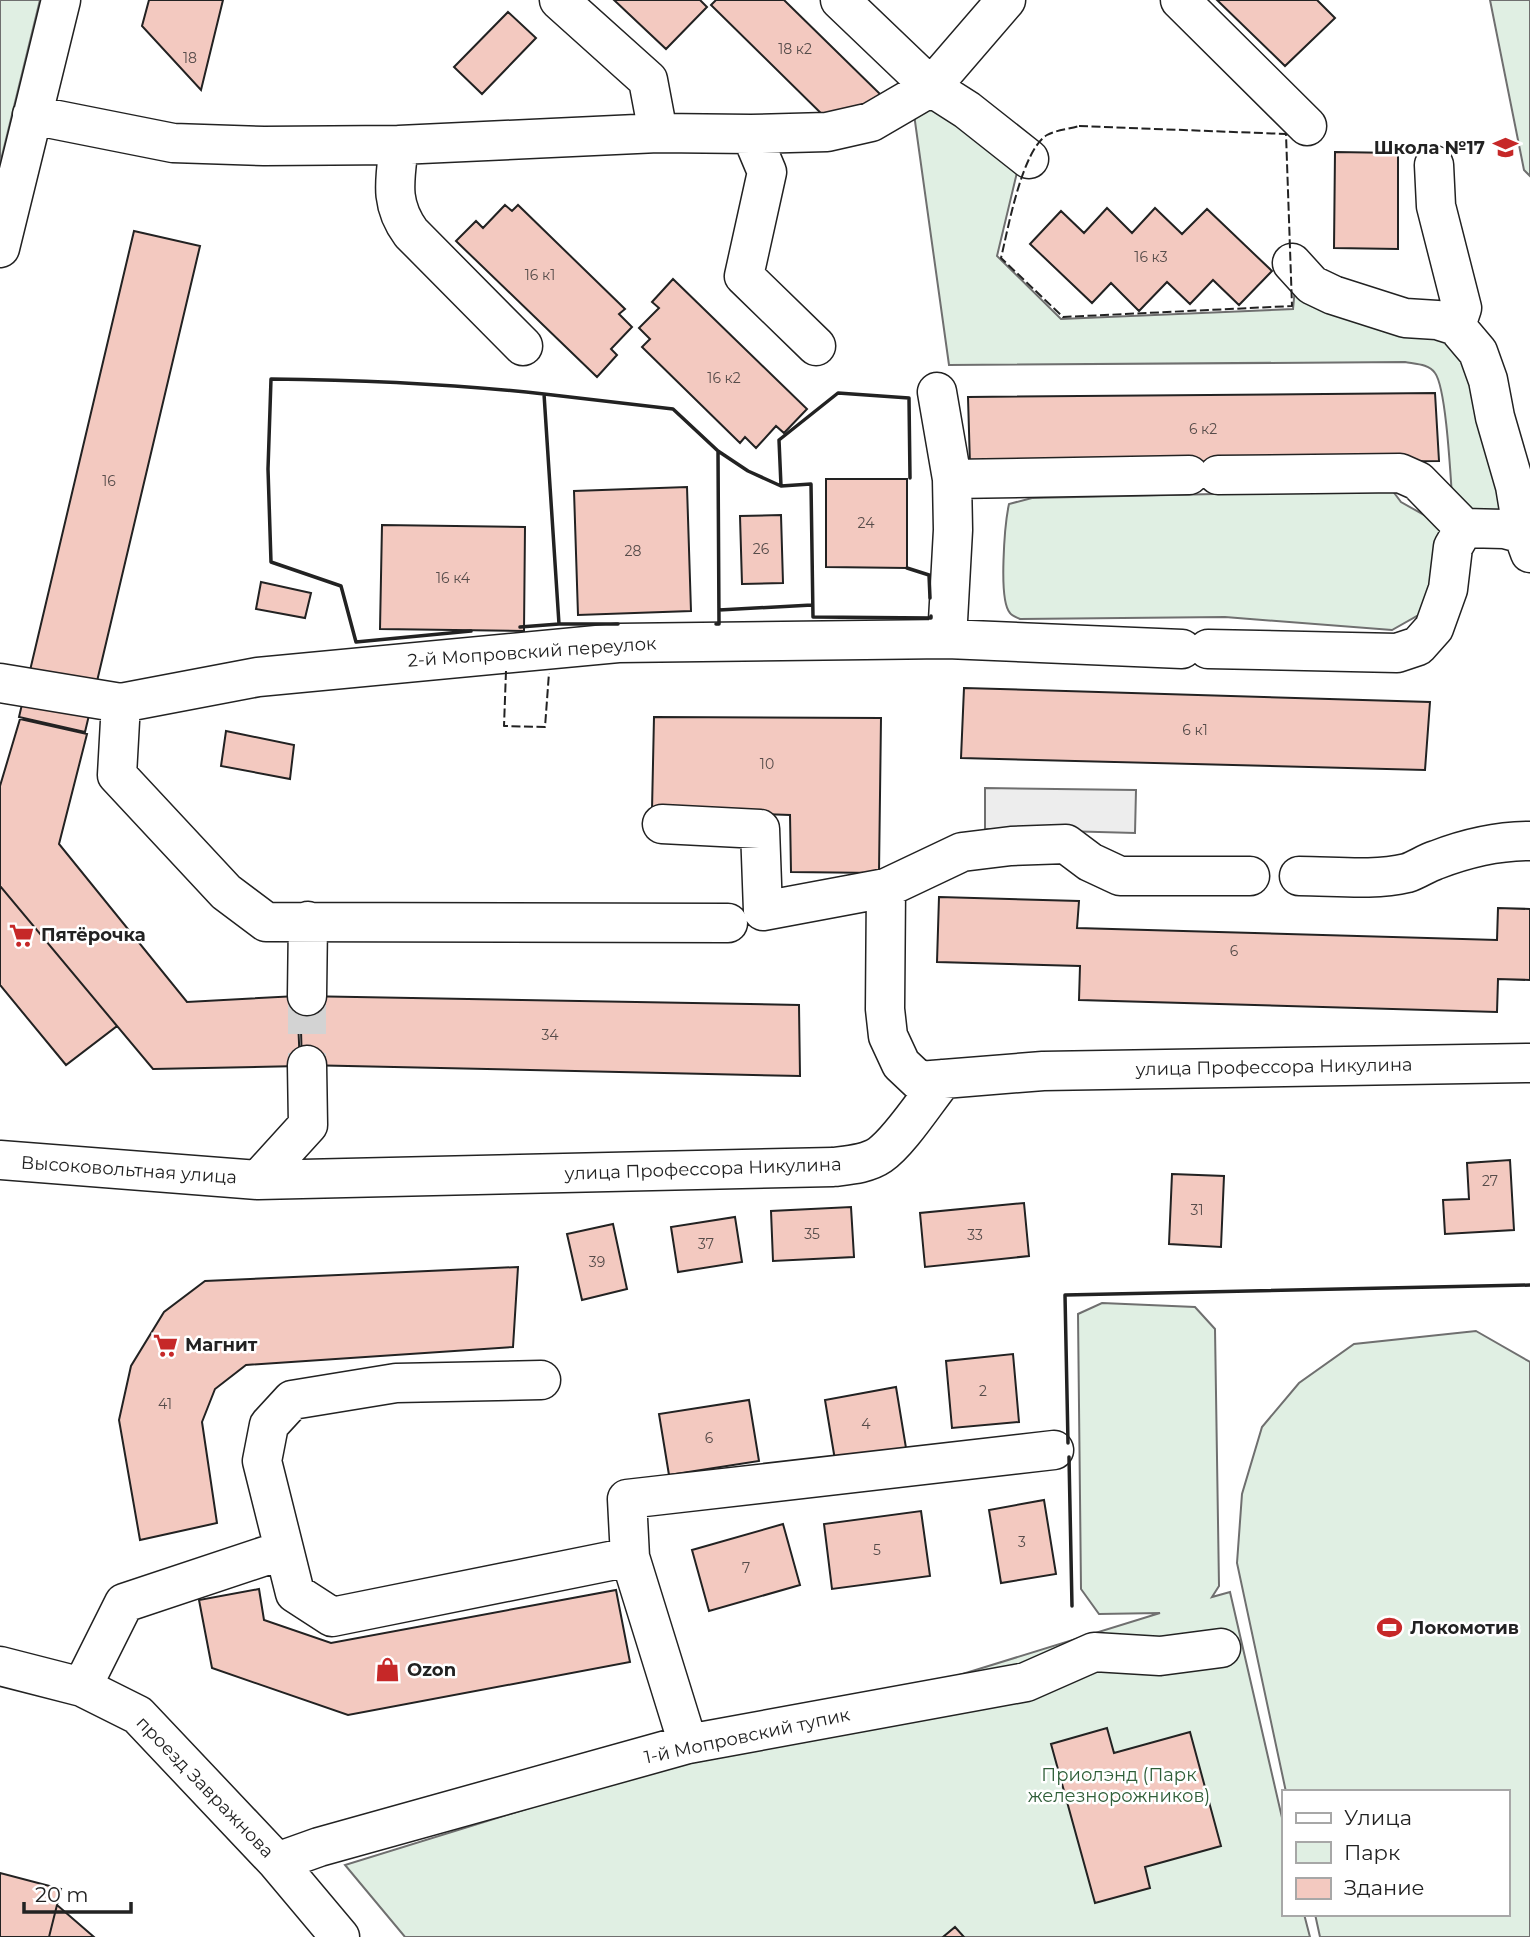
<svg xmlns="http://www.w3.org/2000/svg" width="1530" height="1937" font-family="Montserrat,sans-serif">
<rect width="100%" height="100%" fill="#fff"/>
<path fill="#e0efe3" stroke="#6f6f6f" stroke-width="2" d="M0,0H40L0,164Z
M1490,0H1530V176L1524,170Z
M932,96L1019,164L997,256L1061,319L1293,309L1296,277L1460,344L1511,510L1453,511C1451,487 1447,389 1435,373C1429,364 1416,364 1405,362L949,365L913,107Z
M1392,490L1401,502L1440,524L1445,536L1422,613L1392,630L1225,617L1020,619C1016,617 1012,616 1010,613C998,600 1005,522 1009,504L1032,498Z
M1102,1303L1195,1307L1215,1329L1219,1586L1212,1597L1230,1592L1283,1822V1914H1304L1310,1937H405L345,1865L1160,1613L1099,1614L1081,1589L1078,1314Z
M1476,1331L1530,1362V1937H1320L1315,1914H1507V1792H1286L1237,1563L1242,1494L1262,1427L1299,1383L1354,1344Z"/>
<path fill="#ededed" stroke="#6f6f6f" stroke-width="2" d="M985,788L1136,790L1135,833L985,829Z"/>
<path fill="#f3c9c0" stroke="#222" stroke-width="2" d="M149,0H223L201,90L142,26Z
M614,0H700L707,7L666,49Z
M716,0H784L880,94L861,115L836,128L711,5Z
M1217,0H1317L1335,18L1285,66Z
M508,12L536,38L482,94L454,67Z
M1335,152L1398,153V249L1334,248Z
M505,205L512,211L518,205L625,309L619,314L632,327L611,349L617,355L597,377L456,241L476,221L483,228Z
M1107,208L1132,233L1155,208L1182,234L1207,209L1272,271L1239,305L1213,280L1190,304L1167,282L1139,311L1111,283L1092,303L1030,244L1061,211L1084,233Z
M134,231L200,246L85,732L19,717Z
M673,279L807,409L784,433L776,426L756,448L745,437L740,443L642,347L650,339L639,328L659,308L652,302Z
M1435,393L1439,461L970,465L968,397Z
M826,479H907V568L826,567Z
M687,487L691,611L578,615L574,491Z
M781,515L783,583L742,584L740,516Z
M382,525L525,527L524,631L380,629Z
M261,582L311,593L305,618L256,609Z
M964,688L1430,702L1425,770L961,758Z
M654,717L881,718L879,873L791,872L790,815L652,810Z
M20,719L87,734L59,844L187,1002L297,996L300,1066L153,1069L0,886V786Z
M226,731L294,745L290,779L221,766Z
M0,886L117,1026L66,1065L0,985Z
M939,897L1079,901L1077,928L1497,940L1498,908L1530,909V980L1498,979L1497,1012L1079,1000L1080,966L937,962Z
M300,996L799,1005L800,1076L302,1065Z
M1510,1160L1514,1230L1445,1234L1443,1200L1469,1199L1467,1163Z
M1172,1174L1224,1176L1221,1247L1169,1244Z
M1024,1203L1029,1256L925,1267L920,1213Z
M851,1207L854,1257L773,1261L771,1211Z
M735,1217L742,1262L678,1272L671,1227Z
M613,1224L627,1289L582,1300L567,1234Z
M518,1267L513,1347L246,1365L215,1389L202,1422L217,1523L140,1540L119,1420L131,1366L164,1312L205,1281Z
M1013,1354L1019,1422L952,1428L946,1361Z
M896,1387L906,1448L835,1460L825,1400Z
M749,1400L759,1461L669,1475L659,1414Z
M1044,1500L1056,1574L1001,1583L989,1510Z
M921,1511L930,1576L832,1589L824,1524Z
M783,1524L800,1585L709,1611L692,1550Z
M259,1589L264,1620L331,1643L616,1590L630,1662L348,1715L212,1668L199,1600Z
M1107,1728L1114,1753L1190,1732L1221,1846L1145,1867L1150,1888L1095,1903L1051,1744Z
M0,1873L61,1889L49,1937H0Z
M57,1905L94,1937H49Z
M955,1927L964,1937H943Z"/>
<g fill="none" stroke-linecap="round" stroke-linejoin="round">
<path stroke="#d3d3d3" stroke-width="38" stroke-dasharray="38 19" stroke-linecap="butt" d="M307,996V1065"/>
<defs>
<path id="minor" d="M559,0L648,80L658,133
M840,0L931,87L967,110L1029,159
M1180,0L1307,126
M32,115L173,143L264,146L399,145C395,180 389,203 411,233L523,346
M751,134L767,172L744,276L816,346
M399,145L658,133L751,134L827,132L871,122L931,87L1006,0
M1434,165L1436,206L1462,308L1456,326L1478,352L1488,380L1495,417L1515,486L1523,534L1530,553
M0,248L61,0
M1292,263L1312,285L1333,295L1405,318L1437,320L1456,326
M937,392L952,479L953,530L947,639
M1218,475L1400,473L1418,481L1464,528
M952,479L1189,475
M1208,649L1397,653L1418,646L1434,628L1448,589L1453,547L1464,528L1504,529L1523,534
M0,683L121,703L258,677L618,643L947,639L1182,649
M121,703L117,775L226,892L266,922L728,923
M662,824L760,829L763,911L886,888L885,1009L888,1036L901,1064L919,1081L1043,1071L1530,1063
M1299,876C1334,876 1373,881 1407,873C1417,870 1426,863 1436,860C1467,848 1496,841 1530,841
M886,888L962,852L1011,846L1066,844L1090,862L1120,876H1250
M307,996L308,921
M0,1160L258,1180L833,1167C849,1165 867,1164 880,1155C900,1141 926,1100 943,1079
M258,1180L308,1125L307,1065
M541,1380L396,1383L292,1400L269,1425L262,1461L295,1593L332,1617L630,1557L627,1499L1054,1450
M630,1557L688,1744
M0,1666L82,1687L138,1715L277,1862L340,1937
M82,1687L124,1603L283,1550
M277,1862L319,1847L688,1744L1026,1682L1094,1652L1160,1656L1221,1648"/>
</defs>
<use href="#minor" stroke="#222" stroke-width="41"/>
<use href="#minor" stroke="#fff" stroke-width="38"/>
<path stroke="#222" stroke-width="2" stroke-dasharray="9 3.5" stroke-linecap="butt" d="M1079,126L1286,134L1292,306L1063,317L1001,258C1008,229 1022,150 1047,135C1056,130 1070,129 1079,126Z
M506,671L504,726L545,727L549,673"/>
<path stroke="#222" stroke-width="3.5" d="M544,394L673,409L718,451L719,624H716
M718,451L748,471L781,486
M910,478L909,398L838,393L779,440L781,486L811,484L813,617L931,618V616
M907,568L929,575L930,598
M719,610L812,605
M520,627L559,624H618
M471,631L356,642L341,586L271,562L268,469L271,379C363,380 453,384 544,394L559,624
M1068,1443L1065,1295L1530,1285
M1069,1457L1072,1606"/>
</g>
<defs>
<symbol id="school-bare" viewBox="-9 -9 18 18"><path d="M0-5L7-2L0 1L-7-2ZM-4 1L0 2.5L4 1V4Q0 6-4 4Z" fill="#c62828" stroke="#fff" stroke-width="2.5" paint-order="stroke"/></symbol>
<symbol id="supermarket-bare" viewBox="-9 -9 18 18"><path d="M-6-5.5h2.5l.6 2H6L4.5 2H-2.5L-4.4-4H-6ZM-1.5 3.2a1.3 1.3 0 1 0 .1 0ZM3 3.2a1.3 1.3 0 1 0 .1 0Z" fill="#c62828" stroke="#fff" stroke-width="2.5" paint-order="stroke"/></symbol>
<symbol id="stadium-bare" viewBox="-9 -9 18 18"><path d="M0-5a6.5 5 0 1 0 0 10a6.5 5 0 1 0 0-10ZM-3.5-1.8h7v3.6h-7Z" fill="#c62828" stroke="#fff" stroke-width="2.5" paint-order="stroke"/></symbol>
<symbol id="shop-bare" viewBox="-9 -9 18 18"><path d="M-5-2.5h2.3a2.7 3.5 0 0 1 5.4 0H5L5.5 6h-11ZM-1.5-2.5h3a1.5 2.3 0 0 0-3 0Z" fill="#c62828" stroke="#fff" stroke-width="2.5" paint-order="stroke"/></symbol>
</defs>
<g fill-rule="evenodd">
<use href="#school-bare" x="1488" y="130" width="35" height="35"/>
<use href="#supermarket-bare" x="4" y="918" width="35" height="35"/>
<use href="#supermarket-bare" x="148" y="1328" width="35" height="35"/>
<use href="#stadium-bare" x="1372" y="1610" width="35" height="35"/>
<use href="#shop-bare" x="370" y="1652" width="35" height="35"/>
</g>
<g text-anchor="middle" dominant-baseline="central" stroke-width="5" stroke-linejoin="round" paint-order="stroke">
<g font-size="14" fill="#564c4a">
<text x="795" y="49">18 к2</text>
<text x="190" y="58">18</text>
<text x="1151" y="257">16 к3</text>
<text x="540" y="275">16 к1</text>
<text x="724" y="378">16 к2</text>
<text x="1203" y="429">6 к2</text>
<text x="109" y="481">16</text>
<text x="866" y="523">24</text>
<text x="761" y="549">26</text>
<text x="633" y="551">28</text>
<text x="453" y="578">16 к4</text>
<text x="1195" y="730">6 к1</text>
<text x="767" y="764">10</text>
<text x="1234" y="951">6</text>
<text x="550" y="1035">34</text>
<text x="1490" y="1181">27</text>
<text x="1197" y="1210">31</text>
<text x="812" y="1234">35</text>
<text x="975" y="1235">33</text>
<text x="706" y="1244">37</text>
<text x="597" y="1262">39</text>
<text x="983" y="1391">2</text>
<text x="165" y="1404">41</text>
<text x="866" y="1424">4</text>
<text x="709" y="1438">6</text>
<text x="1022" y="1542">3</text>
<text x="877" y="1550">5</text>
<text x="746" y="1568">7</text>
</g>
<g font-size="18" font-weight="bold" fill="#222" stroke="#fff" text-anchor="start">
<text x="1485" y="148" text-anchor="end">Школа №17</text>
<text x="41" y="935">Пятёрочка</text>
<text x="185" y="1345">Магнит</text>
<text x="1410" y="1628">Локомотив</text>
<text x="407" y="1670">Ozon</text>
</g>
<g font-size="18" fill="#222" stroke="#fff">
<text transform="translate(532 652) rotate(-4)">2-й Мопровский переулок</text>
<text transform="translate(1274 1067) rotate(-1)">улица Профессора Никулина</text>
<text transform="translate(703 1169) rotate(-2)">улица Профессора Никулина</text>
<text transform="translate(129 1170) rotate(4)">Высоковольтная улица</text>
<text transform="translate(747 1736) rotate(-12)">1-й Мопровский тупик</text>
<text transform="translate(205 1787) rotate(46)">проезд Завражнова</text>
</g>
<g font-size="18" fill="#2f5e38" stroke="#fff">
<text x="1119" y="1775">Приолэнд (Парк<tspan x="1119" dy="21">железнорожников)</tspan></text>
</g>
</g>
<rect x="1282" y="1790" width="228" height="126" fill="#ffffff" stroke="#a7a7a7" stroke-width="2"/>
<rect x="1296" y="1813" width="35" height="10" fill="#ffffff" stroke="#a7a7a7" stroke-width="2"/>
<text x="1344" y="1825" font-size="21" fill="#222222">Улица</text>
<rect x="1296" y="1842" width="35" height="21" fill="#e0efe3" stroke="#a7a7a7" stroke-width="2"/>
<text x="1344" y="1860" font-size="21" fill="#222222">Парк</text>
<rect x="1296" y="1878" width="35" height="21" fill="#f3c9c0" stroke="#a7a7a7" stroke-width="2"/>
<text x="1344" y="1895" font-size="21" fill="#222222">Здание</text>
<path d="M24 1902v10h107v-10" fill="none" stroke="#222222" stroke-width="3.5"/>
<text x="35" y="1902" font-size="21" fill="#222222" stroke="#ffffff" stroke-width="5" paint-order="stroke">20 m</text>
</svg>
